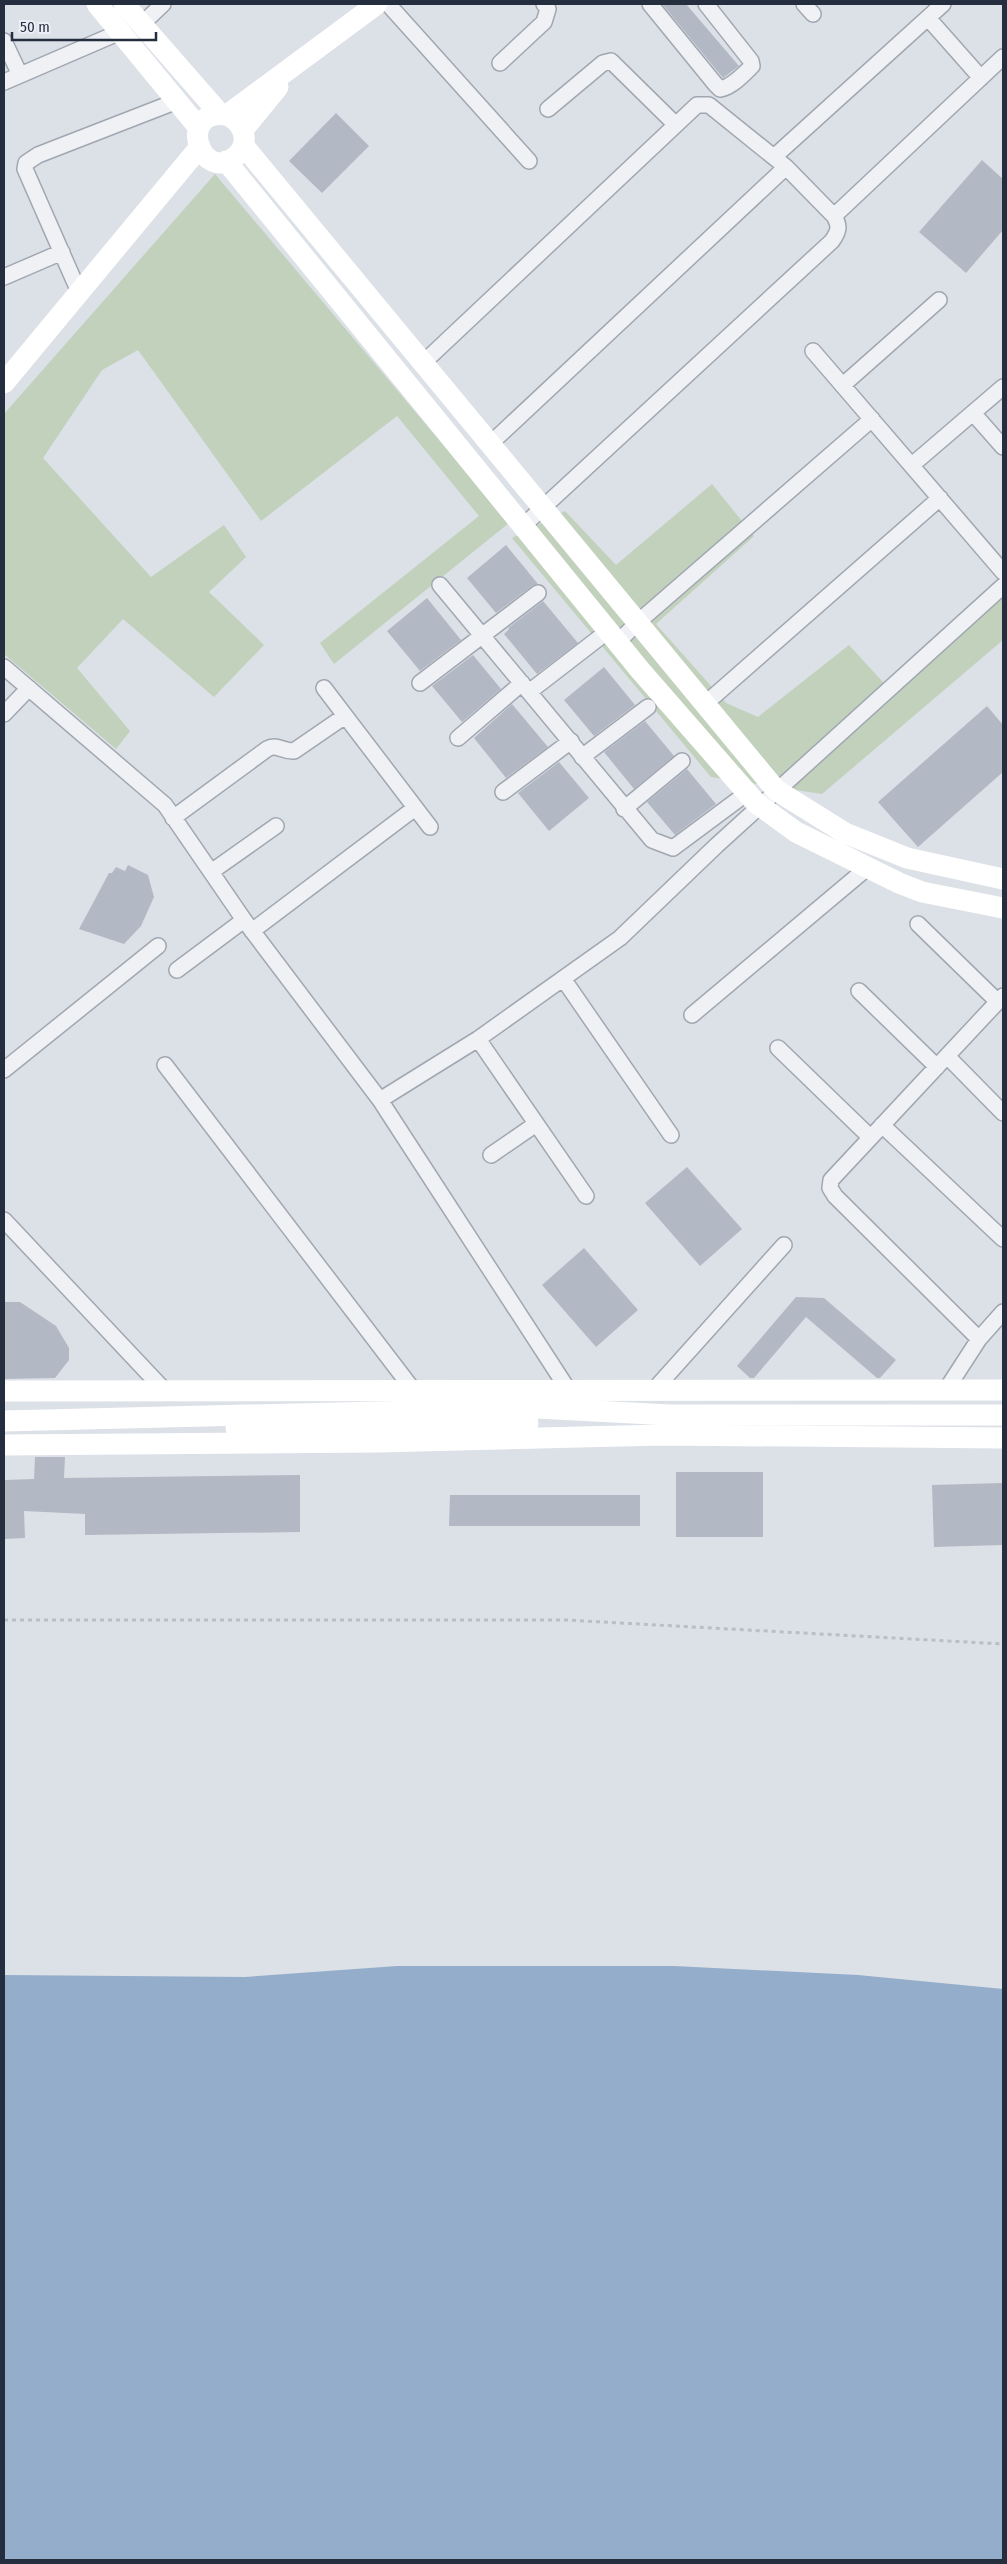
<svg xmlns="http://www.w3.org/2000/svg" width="1007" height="2564" font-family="'Fira Sans Condensed',sans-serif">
<rect width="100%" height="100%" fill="#dce0e7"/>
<path fill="#c1d1bc" d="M215,174L509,523L334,664L320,643L479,516L397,416L261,521L138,350L102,370L43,458L151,577L224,525L246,557L209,592L264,645L214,697L123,619L77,668L130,731L116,749L4,654V414Z
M712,484L754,536L656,624L726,703L758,717L849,645L892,692L1003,594V640L822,794L711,777L512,538L565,511L616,565Z"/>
<path fill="#94adca" d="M397,1966H674L858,1975L1003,1989V2560H4V1975L245,1977Z"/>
<path fill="#b3b9c4" d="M662,4H686L739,66L723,78Z
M336,113L369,146L322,193L289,161Z
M982,160L1003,179V230L966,273L919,232Z
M506,545L538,584L532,586L496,613L467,578Z
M427,598L461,640L420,671L387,631Z
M543,601L578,643L537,674L504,634L509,629L508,628Z
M473,655L501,689L462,722L432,686Z
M604,667L635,705L594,736L564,700Z
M512,704L548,747L506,778L474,738Z
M987,706L1003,725V772L918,847L878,802Z
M645,721L674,756L634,789L604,752Z
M559,762L589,798L549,831L518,793Z
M687,769L716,804L675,835L647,802Z
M128,865L148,875L154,897L141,926L124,944L79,929L109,873H112L116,867L125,871Z
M687,1167L742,1229L700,1266L645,1203Z
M584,1248L638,1310L596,1347L542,1285Z
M796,1297L824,1298L896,1360L880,1378H877L806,1317L754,1378H750L737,1366Z
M4,1302H20L56,1326L69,1348V1360L55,1378L4,1379Z
M35,1457H65L64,1478L300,1475V1532L85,1535V1514L24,1511L25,1538L4,1539V1480L34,1479Z
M676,1472H763V1537H676Z
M1002,1483L1003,1545L934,1547L932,1485Z
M450,1495H640V1526H449Z"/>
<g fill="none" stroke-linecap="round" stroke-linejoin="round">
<defs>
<path id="street" d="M388,4L529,161
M650,4L716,85L720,89C732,87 744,74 752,66L751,61L706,4
M804,4L813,14
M928,18L981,78
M142,24L163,4
M4,41L20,75
M500,63L544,22L548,9L544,4
M4,82L120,32
M548,109L603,63L611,61L675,124
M775,156L943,4
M834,216L1003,57
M4,277L62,252
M79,292L25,169L26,163L38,155L177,101
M813,351L1003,572
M423,363L697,105H709L786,167L834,216C840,226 839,231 832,241L523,526
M843,385L939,300
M973,413L1003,447
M490,444L786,167
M912,465L1003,387
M440,585L652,840L673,848L747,793
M618,642L637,623L872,419
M4,667L165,805L244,920L380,1100L569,1391
M420,683L538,593
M324,688L430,827
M529,692L608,631
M705,704L940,498
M4,714L29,688
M458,738L522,683
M582,757L648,707
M503,792L571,741
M624,809L682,761
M173,818L267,749C277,743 283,752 294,751L345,716
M211,872L276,826
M918,924L998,1002
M252,931L415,808
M177,970L244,920
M564,980L671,1135
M859,991L937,1067
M692,1015L867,868
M478,1039L586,1196
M778,1048L870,1137
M947,1056L1003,1113
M165,1065L414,1391
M4,1070L158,946
M380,1100L478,1039L620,938L717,845L1003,586
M882,1125L1003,1239
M491,1155L536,1124
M4,1220L165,1391
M979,1339L1003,1312
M946,1390L979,1339L835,1196L830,1188L831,1180L1003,996
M653,1391L784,1245"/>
</defs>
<use href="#street" stroke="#a1a7b1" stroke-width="18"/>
<path stroke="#babec5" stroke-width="3" stroke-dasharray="4 4" stroke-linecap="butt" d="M4,1620H566L1003,1644"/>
<use href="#street" stroke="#eff1f5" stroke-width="15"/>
<path stroke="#fff" stroke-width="21" d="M97,4L199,128
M124,4L220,114
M227,115C244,123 251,143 236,156C201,186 175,108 227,115L377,4
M243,130L278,87
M243,145L776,790L845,833L907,858L1003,879
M226,161L640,670L756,803L796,832L899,883L922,892L1003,908
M4,383L199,148
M4,1391L1003,1390
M236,1428L528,1423
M4,1445L378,1442L663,1435L1003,1438"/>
<path stroke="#fff" stroke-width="21" d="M4,1421L537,1408L670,1415H1003"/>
</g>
<rect width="1007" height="2564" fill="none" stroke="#252e3e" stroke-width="10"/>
<path d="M12 32v8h144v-8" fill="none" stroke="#252e3e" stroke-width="2.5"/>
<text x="20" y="32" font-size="15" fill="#252e3e" stroke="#ebeff5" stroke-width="4" paint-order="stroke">50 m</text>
</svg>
